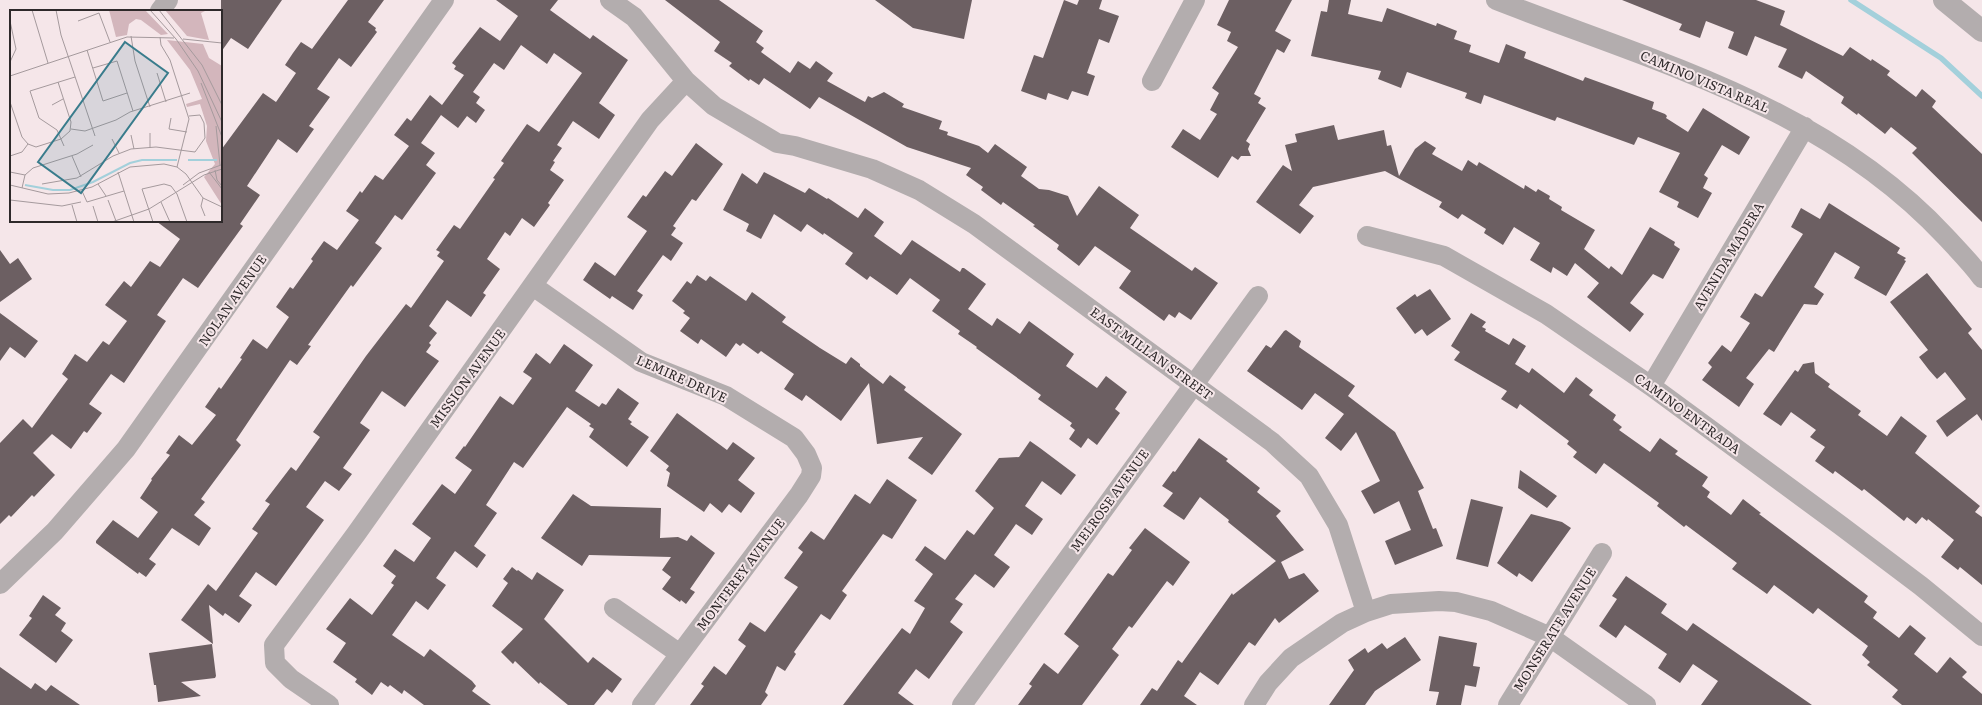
<svg xmlns="http://www.w3.org/2000/svg" width="1982" height="705" font-family="Literata,serif">
<rect width="100%" height="100%" fill="#f5e6e9"/>
<g fill="none" stroke-linecap="round" stroke-linejoin="round">
<path stroke="#a3d0db" stroke-width="5.5" d="M1851,0L1941,58L1982,96"/>
</g>
<path fill="#6c5f62" d="M221,0H282L248,49L231,38L221,52Z
M348,0H384L368,22L376,28L375,30L377,32L351,67L339,58L317,89L330,97L309,126L314,129L297,153L278,139L247,186L260,195L240,224L243,226L198,288L183,278L157,315L166,321L124,383L111,374L89,404L102,413L87,433L84,431L71,449L52,434L33,453L55,475L34,497L32,495L11,517L9,515L0,524V443L23,419L32,428L68,379L62,374L75,354L87,362L103,341L109,345L127,321L105,305L124,281L131,287L150,261L160,267L180,239L156,221H221V150L263,93L276,102L296,73L285,65L293,53L301,42L312,49Z
M496,0H558L550,10L590,39L593,35L628,60L599,103L615,115L599,139L573,121L557,145L562,148L553,161L555,162L550,170L564,180L548,203L550,205L534,227L522,218L510,236L505,232L487,259L500,269L483,293L486,295L471,317L447,300L429,326L437,333L429,343L431,345L426,352L439,361L405,407L382,391L360,423L370,430L343,468L352,474L339,491L325,481L306,507L324,520L276,586L256,572L239,596L252,605L239,623L225,613L223,616L209,605L213,644L181,620L208,584L216,591L258,533L252,529L270,504L265,501L291,467L296,471L320,437L313,432L366,356L406,304L411,308L444,261L437,256L440,252L436,250L454,225L460,229L495,179L493,178L504,163L501,161L527,124L539,132L582,73L554,53L547,64L521,45L504,70L494,63L473,92L480,97L476,103L485,110L476,123L467,116L458,128L441,115L421,143L435,153L426,165L436,173L402,220L395,215L375,243L382,248L353,287L351,285L308,345L311,346L297,365L290,360L236,440L241,445L201,499L205,502L194,515L211,528L199,546L172,528L149,559L156,564L146,577L139,572L138,574L96,543V541L113,520L138,538L158,512L140,498L152,480L151,479L170,455L166,453L179,435L192,445L216,415L205,407L219,387L221,389L242,359L240,358L253,339L267,349L289,317L276,307L290,287L293,289L313,261L311,259L324,241L337,250L359,220L346,211L360,191L362,193L375,175L383,180L409,146L394,135L407,118L411,121L430,95L442,105L464,75L454,69L456,66L452,63L480,27L500,41L518,16Z
M665,0H719L763,31L756,42L764,48L761,52L790,73L798,61L810,69L816,61L833,73L827,81L865,102L868,96L872,98L884,92L904,104L902,107L942,121L939,129L948,132L947,135L979,146L988,153L995,144L1027,167L1021,176L1039,189L1049,190L1068,196L1077,216L1099,186L1139,215L1130,228L1192,271L1195,267L1218,283L1191,320L1179,312L1175,318L1169,314L1164,321L1119,288L1131,271L1095,246L1079,266L1057,249L1059,245L1033,226L1035,225L1003,202L1001,205L981,190L983,187L966,175L971,168L907,147L819,97L810,109L764,78L759,85L750,79L749,81L729,66L732,63L714,51L720,42Z
M875,0H972L964,39L913,28Z
M1064,0L1077,5L1079,0H1102L1099,9L1119,16L1109,43L1099,39L1087,73L1095,76L1088,96L1072,91L1068,100L1048,93L1046,100L1021,91L1034,55L1043,58Z
M1229,0H1292L1275,31L1291,40L1284,53L1277,49L1254,94L1261,98L1258,103L1266,108L1246,141L1250,144L1248,149L1251,156H1241L1238,160L1232,156L1218,178L1171,147L1183,129L1200,140L1217,114L1210,110L1219,93L1212,88L1238,47L1227,41L1231,32L1217,25Z
M1329,0H1351L1348,14L1382,22L1387,8L1436,26L1437,23L1457,31L1454,39L1471,45L1469,52L1499,63L1506,44L1526,52L1524,58L1583,81L1585,77L1654,102L1652,109L1665,114L1667,116L1666,118L1688,132L1703,108L1750,137L1739,155L1722,145L1704,175L1708,178L1703,188L1712,193L1698,218L1677,207L1679,202L1659,192L1680,153L1638,137L1634,145L1557,117L1555,121L1484,95L1481,104L1465,98L1467,93L1407,72L1401,88L1378,79L1381,71L1311,56L1321,11L1327,12Z
M1622,0H1756L1785,11L1780,25L1843,56L1850,47L1871,61L1872,59L1890,71L1887,75L1916,97L1922,89L1936,101L1932,107L1982,154V222L1912,153L1917,148L1891,127L1885,134L1858,113L1857,115L1841,103L1844,97L1806,71L1802,79L1778,67L1787,49L1755,36L1747,56L1728,48L1734,32L1706,21L1700,38L1679,30L1682,24Z
M1334,125L1338,140L1384,130L1387,146L1391,145L1399,176L1415,149L1425,141L1436,148L1432,154L1462,171L1468,160L1477,166L1479,162L1524,189L1525,185L1536,192L1538,189L1550,196L1549,199L1562,207L1561,210L1595,230L1584,249L1609,269L1611,266L1622,275L1650,227L1675,242L1674,245L1680,249L1663,279L1653,274L1630,303L1644,314L1630,332L1587,297L1599,283L1575,263L1567,276L1553,267L1551,273L1530,260L1540,243L1514,227L1503,245L1484,233L1486,229L1462,214L1458,219L1439,207L1442,202L1385,171L1313,187L1299,205L1314,216L1300,234L1256,202L1283,165L1292,171L1285,145L1297,142L1295,134Z
M696,143L723,164L696,201L692,199L673,226L676,228L671,235L683,243L671,261L663,255L637,291L643,295L633,310L612,296L610,299L583,280L595,262L615,276L647,231L627,217L643,195L646,197L665,171L672,176Z
M764,172L805,193L809,188L827,199L828,198L858,218L865,208L884,222L874,236L901,255L912,240L960,272L962,268H964L986,284L968,309L992,326L997,318L1020,334L1029,321L1074,354L1066,366L1097,388L1106,376L1127,392L1115,409L1120,413L1097,445L1088,438L1081,448L1069,439L1075,430L1070,426L1072,423L1038,399L1041,395L976,348L977,347L958,334L960,331L932,311L940,300L910,278L897,295L870,276L867,280L845,264L853,253L824,233L823,235L807,224L801,232L774,214L761,239L746,231L749,224L723,210L742,173L757,184Z
M1829,203L1900,248L1897,253L1906,258L1904,260L1906,261L1886,296L1854,278L1860,267L1835,252L1814,287L1824,294L1817,305L1804,304L1774,352L1769,349L1746,378L1754,384L1739,407L1702,380L1712,367L1708,363L1722,345L1731,352L1750,323L1740,317L1744,311L1755,293L1762,297L1803,234L1791,227L1801,208L1820,219Z
M0,250L10,264L18,258L32,279L0,302Z
M1927,273L1972,329L1968,333L1982,350V421L1977,414L1947,437L1936,421L1966,399L1945,372L1937,379L1929,370L1919,357L1928,350L1890,302Z
M697,275L706,281L710,276L746,301L752,292L786,317L782,322L820,348L846,364L851,357L860,364V366L883,384L890,375L906,387L904,390L962,434L932,475L908,458L923,437L877,444L869,383L841,421L806,395L802,401L784,389L794,374L761,351L758,354L743,343L740,346L736,343L726,357L701,339L698,344L680,331L690,318L683,313L685,311L672,301L687,281L691,284Z
M1430,289L1451,319L1427,336L1422,329L1415,334L1396,308L1415,294L1417,297Z
M0,313L38,341L25,358L10,347L0,361Z
M1471,313L1486,322L1482,327L1486,329L1485,331L1509,345L1513,338L1526,346L1515,364L1529,373L1532,368L1564,393L1576,377L1593,390L1589,395L1616,415L1613,420L1622,427L1619,430L1650,452L1660,438L1678,451L1675,454L1708,477L1702,486L1710,492L1707,497L1731,515L1743,499L1761,513L1759,514L1868,596L1864,602L1877,612L1873,618L1899,638L1910,625L1926,638L1914,654L1937,673L1950,657L1967,672L1962,677L1982,694V705H1902L1892,697L1898,690L1867,665L1870,662L1862,655L1868,646L1818,608L1813,614L1774,585L1767,594L1732,569L1737,563L1686,525L1684,527L1657,506L1659,503L1604,463L1596,474L1573,457L1577,452L1567,444L1569,441L1520,404L1517,409L1501,399L1507,391L1454,360L1460,352L1451,346Z
M1286,330L1301,341L1299,347L1355,386L1348,396L1395,432L1424,488L1418,491L1433,529L1436,528L1443,546L1395,565L1385,541L1411,530L1399,501L1374,514L1361,491L1380,481L1356,432L1341,451L1325,438L1344,414L1315,393L1302,410L1247,371L1266,345L1271,348L1284,331Z
M564,344L593,365L575,391L599,407L602,403L606,405L618,388L639,403L628,419L632,422L630,424L649,437L627,467L589,437L594,429L589,426L591,424L567,407L523,468L514,462L486,505L497,513L474,546L486,555L477,568L455,551L436,578L446,585L428,610L416,601L392,635L424,657L430,649L472,681L476,686L472,691L491,705H424L404,690L402,694L390,685L388,687L381,682L372,695L355,682L357,679L333,662L346,643L326,629L350,598L372,615L394,585L391,583L396,576L383,566L395,549L414,562L431,538L412,524L442,484L455,494L472,470L455,458L464,446L465,447L500,396L513,405L532,378L523,372L536,353L550,364Z
M1814,362L1815,373L1830,384L1828,387L1861,411L1858,415L1887,436L1901,416L1927,436L1915,453L1980,506L1975,512L1982,517V585L1960,567L1958,570L1941,557L1954,540L1928,519L1927,521L1922,517L1916,524L1907,517L1904,521L1864,489L1862,491L1835,471L1833,474L1815,461L1825,447L1810,437L1816,430L1791,412L1781,426L1763,414L1795,370L1798,372L1803,364Z
M677,413L727,450L733,442L755,458L738,480L755,493L741,513L729,504L722,513L710,503L704,512L667,486L670,473L666,470L669,466L650,451Z
M1199,438L1228,459L1226,461L1260,488L1257,492L1281,511L1276,516L1304,550L1281,562L1289,579L1304,573L1319,591L1279,623L1275,618L1255,646L1249,642L1218,685L1200,672L1184,696L1197,705H1140L1152,688L1157,691L1178,660L1182,663L1232,593L1233,595L1276,561L1228,522L1229,520L1200,497L1184,520L1163,506L1173,493L1162,486L1173,471L1175,472Z
M1030,441L1040,448L1076,475L1061,495L1042,481L1025,506L1043,519L1032,535L1016,524L994,555L1010,567L994,588L975,574L955,599L963,604L950,622L963,632L929,679L916,669L898,693L914,705H843L902,628L910,634L925,608L914,601L933,574L915,560L925,546L945,560L967,530L974,535L994,508L975,491L999,458L1019,457Z
M1520,470L1557,496L1547,508L1518,488Z
M887,479L917,500L892,539L883,534L842,591L847,595L830,620L821,614L794,652L796,654L785,671L777,666L765,692L768,695L761,705H690L704,686L701,684L714,666L726,675L746,646L738,640L750,622L765,632L798,587L784,578L803,552L798,548L811,531L824,540L855,494L870,504Z
M573,494L591,506L661,508L660,538L678,537L687,541L691,535L715,553L690,589L695,592L686,604L681,600L680,602L662,589L671,577L662,570L671,557L589,555L582,566L541,538Z
M1471,499L1503,507L1488,567L1456,559Z
M1531,514L1562,522L1571,528L1532,582L1519,573L1517,577L1497,563Z
M1145,528L1190,562L1173,586L1167,581L1132,628L1129,626L1112,649L1119,655L1082,705H1018L1032,686L1029,684L1044,663L1058,674L1079,646L1064,634L1108,573L1113,576L1132,550L1129,548Z
M512,567L517,571L518,570L532,580L537,572L564,590L544,619L588,663L593,657L622,679L612,693L607,689L594,705H568L540,682L539,684L515,661L513,664L501,652L523,629L492,606L508,583L503,579Z
M1626,576L1667,604L1661,613L1687,631L1693,623L1812,705H1701L1718,681L1693,664L1680,683L1658,668L1667,654L1625,625L1616,638L1599,626L1617,599L1612,596Z
M43,595L61,608L55,615L66,623L61,631L73,640L56,663L19,635L32,618L29,616Z
M1439,636L1477,643L1473,666L1480,667L1476,687L1465,685L1461,705H1436L1439,692L1429,691Z
M1405,637L1421,660L1375,691L1365,705H1329L1354,670L1348,660L1365,648L1368,653L1382,643L1387,649Z
M212,644L216,676L215,678L181,682L201,696L158,702L156,685H154L149,653Z
M0,667L31,689L35,683L46,691L51,685L80,705H0Z"/>
<g fill="none" stroke-linecap="round" stroke-linejoin="round">
<path stroke="#b3adae" stroke-width="20" d="M610,0L634,17L686,81L714,106L777,143L795,146L872,169L919,190L974,224L1272,442L1309,476L1338,525L1366,612
M1496,0C1657,63 1824,106 1946,237C1958,250 1971,263 1982,278
M160,11L168,0
M1152,81L1195,0
M1367,236L1444,256L1546,314L1651,386L1840,525L1921,586L1982,636
M533,286L641,362L726,396L794,438L806,454L812,468L811,476L799,495L642,705
M1651,386L1805,127
M0,584L55,531L126,449L444,0
M614,608L680,654
M329,705L291,679L275,663L274,645L356,534L650,120L686,81
M962,705L1258,296
M1254,705L1268,683L1291,658L1342,623L1366,612L1391,604L1439,601L1456,602L1491,611L1550,637L1646,705
M1508,705L1602,553"/>
<path stroke="#b3adae" stroke-width="22" d="M1944,0L1982,31"/>
</g>
<g text-anchor="middle" dominant-baseline="central" stroke-width="4" stroke-linejoin="round" paint-order="stroke">
<g font-size="13" fill="#2e292a" stroke="#f5e6e9">
<text transform="translate(1705 81) rotate(23)">CAMINO VISTA REAL</text>
<text transform="translate(1728 256) rotate(-59)">AVENIDA MADERA</text>
<text transform="translate(232 300) rotate(-55)">NOLAN AVENUE</text>
<text transform="translate(1152 353) rotate(36)">EAST MILLAN STREET</text>
<text transform="translate(467 378) rotate(-54)">MISSION AVENUE</text>
<text transform="translate(682 378) rotate(24)">LEMIRE DRIVE</text>
<text transform="translate(1688 413) rotate(36)">CAMINO ENTRADA</text>
<text transform="translate(1109 500) rotate(-54)">MELROSE AVENUE</text>
<text transform="translate(740 574) rotate(-53)">MONTEREY AVENUE</text>
<text transform="translate(1554 629) rotate(-58)">MONSERATE AVENUE</text>
</g>
</g>
<g transform="translate(10 10)">
<rect width="212" height="212" fill="#f5e6e9"/>
<path d="M99,0H135L158,24L151,25L131,10L126,9L119,14L117,25L106,27ZM155,0H197L191,3L199,30L177,26ZM157,30L193,34L199,48L212,56V195L194,167L205,154L196,131L197,116L190,94L177,97L176,94L192,89L180,60Z" fill="#d3b6bc"/>
<path fill="none" stroke="#a3d0db" stroke-width="2" d="M178,150H207M15,175L43,180H60L83,172L120,153L132,150H167"/>
<path fill="none" stroke="#a59a9d" stroke-width="1" d="M22,0L38,53M46,0L51,25L85,126M140,0L166,29L188,61L212,112M149,0L192,55L212,95M0,11L6,39L0,52M68,11L89,3L100,32M121,26L125,51L140,97M150,27L151,35L160,50L179,109L167,157M173,29L212,33M77,40L93,91L117,83M83,58L107,51L123,101M147,63L156,92M0,66L117,27L164,28M191,73L212,127M0,92L12,127L18,134L26,137L51,129L60,121L61,112L48,72M42,95L53,89M161,108L159,119L177,122M206,116L210,155M61,119L75,121L106,110L120,102L180,83M121,125L124,139M102,129L109,143M54,136L47,120L29,108L20,81L65,67M140,138V123M0,146L12,142L18,134M62,146L71,167M205,160L207,170L212,176M0,162L15,165M108,162L124,212M199,162L212,179M32,174L67,168L103,146L121,139L146,137L185,142L195,128L194,113L190,105L179,106M88,174L96,186M0,175L38,184L59,183L82,177L120,157L154,154L167,157L176,164L193,188L212,197M173,175L189,163L211,155M12,178L15,165L23,158L67,144L83,135M72,181L77,192L114,181M193,188L191,196L195,206M0,190L52,196L71,192M98,190L106,211M151,192L160,212M62,195L67,212M83,196L88,212M102,212L139,199L194,165L212,159M143,212L132,179L154,174L161,176L167,184L177,212"/>
<path fill="#397c8c" fill-opacity="0.15" stroke="#397c8c" stroke-width="2" d="M115,32L158,63L71,183L28,152Z"/>
<rect width="212" height="212" fill="none" stroke="#2e292a" stroke-width="2"/>
</g>
</svg>
